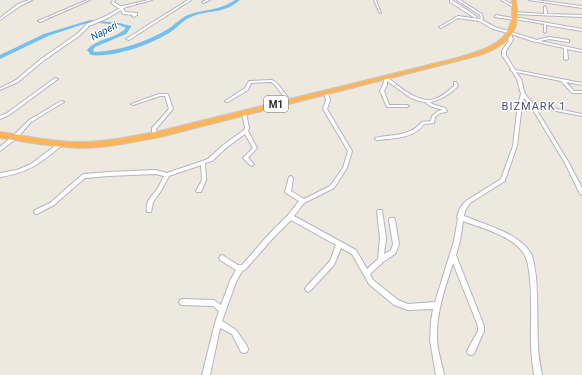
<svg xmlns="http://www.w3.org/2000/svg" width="582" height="375" font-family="Roboto,sans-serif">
<rect width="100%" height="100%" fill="#eee9df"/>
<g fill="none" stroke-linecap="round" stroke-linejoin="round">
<path fill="#73bfef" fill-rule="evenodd" d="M235,0H240C223,15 206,9 189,18C182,21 178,27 172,31C152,44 115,58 91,55L87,50C97,38 116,39 126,28L119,25L90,22L48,36L0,59V55L44,34L90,20L119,23L131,26V27L126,34L95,47L93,50L94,52C120,51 146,42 168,29C175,25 180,18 188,15C205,9 218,11 235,0Z"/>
<defs>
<path id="street" d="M29,0H32L20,6L0,20V18L18,4Z
M87,0H90L40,22L38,21Z
M113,0H115L114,2L120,6H123L148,0H152L123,8L125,12L137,13V15L134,17L132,16L133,15L123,14L121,10L108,18L89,26L79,36L43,61L18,82L0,90V88L16,80L41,59L77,34L87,24L106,16L120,8H118L111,3Z
M188,0H191L129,40L126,39Z
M206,0H210L203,3L202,2Z
M374,0H376L381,13L379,12Z
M450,0H452L477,17L475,18L450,2Z
M457,0H460L482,14L483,18L482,20L495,27L534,39L537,40L549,37L569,40V42H568L549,39L540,41L582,50V52L567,49L568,59L566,60L564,59V48L532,41L511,34L513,40L506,51V55L515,70L582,83V85L566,82L574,91H582V93H572L561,81L516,72L521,79L525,94L533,104L582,114V116L535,107L569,163L582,188V195L580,194L565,163L530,105L524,98L522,104L517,146L505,180V181L470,203L465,211L464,216C483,224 512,231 527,248C528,250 531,253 532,255C534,262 535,270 536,277C538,299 537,322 538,344C538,355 540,365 542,375H534C533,365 531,355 531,345C530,324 535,266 522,251C509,235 482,228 463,221L460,241L456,255L484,326V331L474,354L471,355L468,354L467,351L478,331V326L453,263C445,288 436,313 437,339C437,349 442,364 444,375H436L430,340L431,321L433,309L408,310L394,305L369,284L352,254L341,248L334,265L310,291L308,292L306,291L305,289L306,287L330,261L336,245L291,220L274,237L245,270L242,271L236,282L222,321L236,330L247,346L248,349L247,352L244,353L241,352L232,334L220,328L210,375H202L215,323L219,311L213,306L182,305L180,304L179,302L180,300L182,299L214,300L221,305L230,281L236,270L220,260L219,258L220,256L222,255L224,256L238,265H242L270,233L288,215L299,201L286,193L285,192L289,177L291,176L293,178L291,191L304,199L330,186L343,168L348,151L323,109L326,100L324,93L325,92H327L328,93L330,100L327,109L352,151L347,168L334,188L304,203L294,216L356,250L367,269L378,259L380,238L377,212L378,210H382L386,238L384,254L391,250L393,244L389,220L390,218H394L395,220L399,244L396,252L395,254L383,262L370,274L373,280L398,300L408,304L435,302L454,241L458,218L457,217L460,208L466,201L501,179L513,146L518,104L521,94L517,79L512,71L510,70L511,69L502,55V51L509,40L507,34L508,33L493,29L479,21L458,18L441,28L439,27L458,16L479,19L481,18L480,15Z
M501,0H504L515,6L513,7Z
M529,0H536L582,6V8Z
M545,6L546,7L547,14L582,15V17L514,14L513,13L514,12L544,14V7Z
M496,15L513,18L514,17L582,29V31L546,25V32L545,33L544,32V24L515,19L514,20L495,17V16Z
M385,77H387C400,87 418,104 435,99C443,96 448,91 454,86V82H456L458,86C450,94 441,100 430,102L432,104L445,108L447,111L446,112L440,113L435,117L434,123L424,124C413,139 394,138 377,140L375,139V138C393,134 409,137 422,122L431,121L432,116L438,111L443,110L430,106L425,102L419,101L411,98L387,81V85L384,91L389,105H407L409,106L407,107H387L380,91L383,85Z
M55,78L58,79L9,115L0,119V116L7,113Z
M272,80L277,83L290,100V102H288L275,85L271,82L251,83L248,90L228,102H226L225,101L245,88L249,81Z
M159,94H168L173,109L156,129V135L154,136L152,135V128L169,109L165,96H160L133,105L131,104Z
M61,101H62L64,102L31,122L17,138L0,151V147L13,136L29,120Z
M243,112H245L246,113L249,128L248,131L257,148L248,158L254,164L252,166L250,165L243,158L253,148L245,134L226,148L212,161L205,163L206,180L201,192H197L196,191L202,180L201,165L169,176L161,191L153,202L151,212H147C145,200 152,197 158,188C160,184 162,180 164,176L155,174L108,176L85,178L54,205L37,214H35L34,212L35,210L50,203L82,175L84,174L108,172L155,170L167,173L208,159L222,146L244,130L245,128L242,113Z
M60,142L62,144V145C41,163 28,173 0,177V173L17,170L31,164Z"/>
<path id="highway" d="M512,0H516C517,8 518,17 516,25C509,48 482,55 461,60L160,137C134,142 107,148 80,148C53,147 27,142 0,138V132C27,136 53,142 80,142C107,142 134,136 160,131L457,58C476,52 504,46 510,25C513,17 512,8 512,0Z"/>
</defs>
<use href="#street" stroke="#b3b4c0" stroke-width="2"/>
<use href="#highway" stroke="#c8c8c8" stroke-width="2"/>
<use href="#street" fill="#fff" fill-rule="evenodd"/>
<use href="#highway" fill="#feb55a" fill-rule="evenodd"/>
</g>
<g text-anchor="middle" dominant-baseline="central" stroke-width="3" stroke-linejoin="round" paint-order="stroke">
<g font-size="10" font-style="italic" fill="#0d5ca0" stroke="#fff">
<text transform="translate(104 31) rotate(-28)">Naperi</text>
</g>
<rect fill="#fff" stroke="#6c6c6c" stroke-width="1" x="264" y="96" width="24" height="16" rx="3"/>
<g font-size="10" font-weight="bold" fill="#2d2d2d">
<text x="276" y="104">M1</text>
</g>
<g font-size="11" letter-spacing="1" fill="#4c4f7e" stroke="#fff">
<text x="534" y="106">BIZMARK 1</text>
</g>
</g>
</svg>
